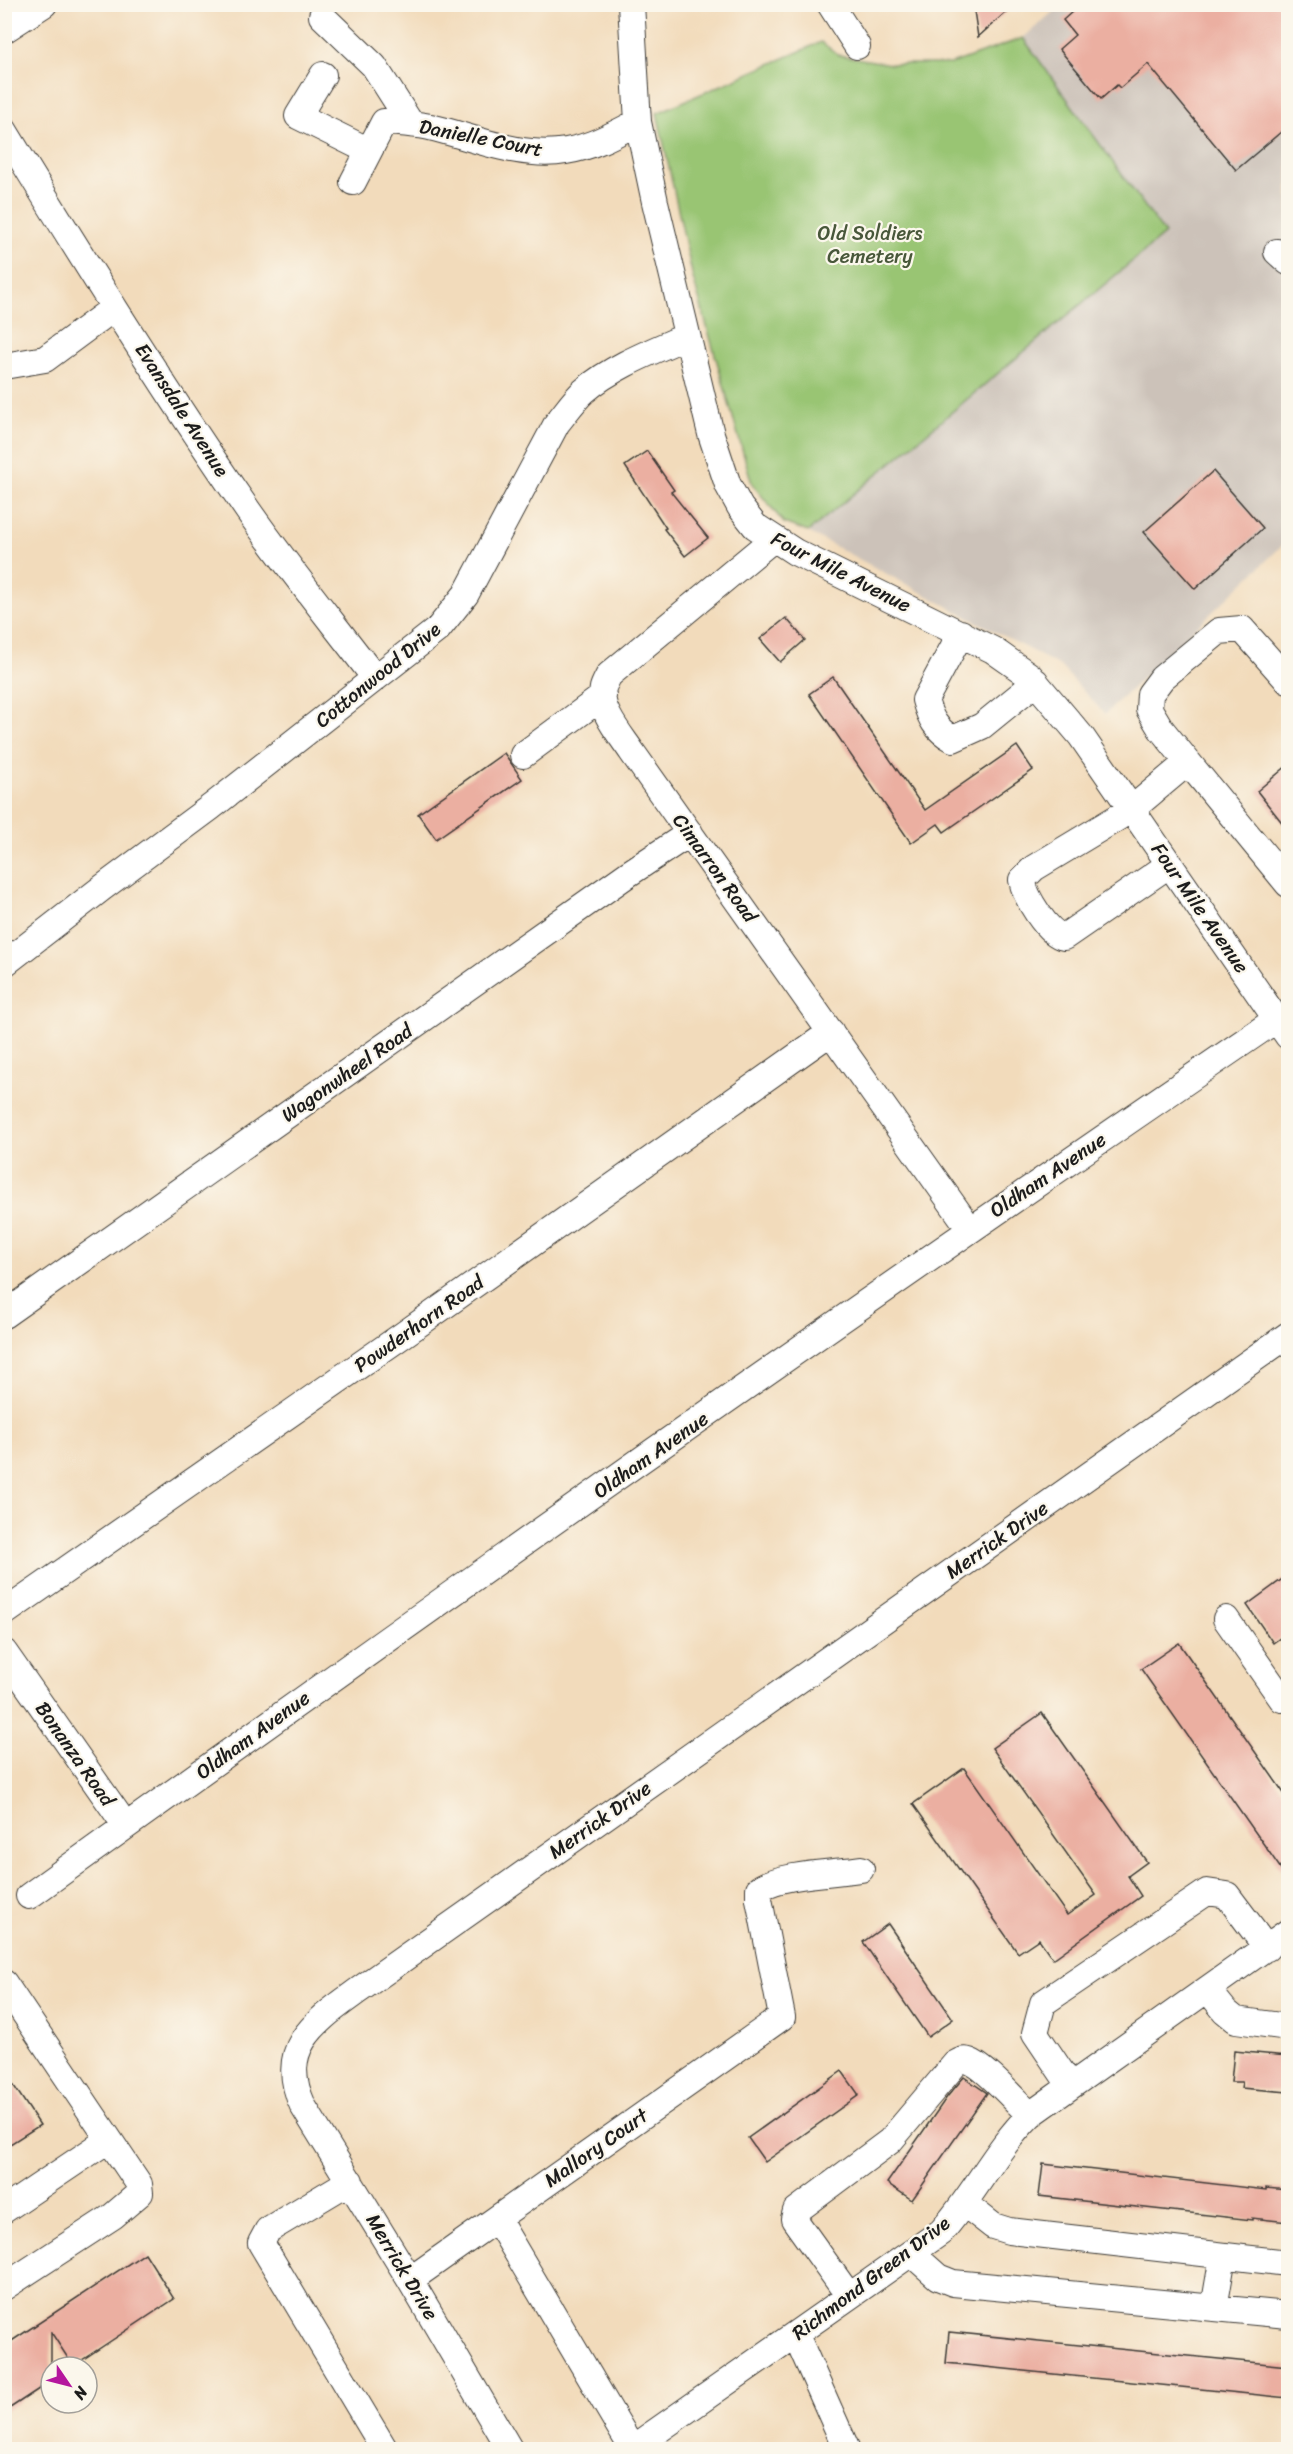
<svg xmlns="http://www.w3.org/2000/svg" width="1293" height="2454" font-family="Sriracha,sans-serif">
<rect width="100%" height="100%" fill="#fbf7ec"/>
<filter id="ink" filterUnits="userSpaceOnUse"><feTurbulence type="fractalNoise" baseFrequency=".0167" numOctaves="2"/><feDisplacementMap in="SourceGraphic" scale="12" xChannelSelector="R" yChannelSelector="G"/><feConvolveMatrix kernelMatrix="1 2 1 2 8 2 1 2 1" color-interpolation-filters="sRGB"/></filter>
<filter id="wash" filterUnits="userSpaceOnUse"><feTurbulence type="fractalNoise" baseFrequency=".008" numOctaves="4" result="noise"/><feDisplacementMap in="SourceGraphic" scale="24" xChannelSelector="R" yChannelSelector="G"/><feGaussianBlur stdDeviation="1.35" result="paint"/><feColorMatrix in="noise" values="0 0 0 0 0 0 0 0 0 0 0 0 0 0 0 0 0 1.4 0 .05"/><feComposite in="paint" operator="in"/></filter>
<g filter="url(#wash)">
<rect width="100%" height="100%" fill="#f2dbbb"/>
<path fill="#ccc2b9" d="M1061,5H1288V540L1105,714L1060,666L808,532L1165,235L1023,38Z"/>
<path fill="#99c573" stroke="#5a7048" stroke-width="1.5" d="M1023,38L1165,234L808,532L784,523L752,484L693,278L657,113L821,42L839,55L890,64H951Z"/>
<g id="blocks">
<path fill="#ebafa1" d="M973,4H1015L978,37Z
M1081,4H1288V126L1236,170L1148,64L1120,88L1117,85L1101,99L1059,49L1075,35L1063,20Z
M647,451L674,490L671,492L708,538L685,556L664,529L666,528L625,466Z
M1213,471L1263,528L1195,589L1144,532Z
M786,618L805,640L780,662L760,639Z
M833,677L925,810L1017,746L1033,770L944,832L938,824L911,843L809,694Z
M504,753L522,779L436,839L418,814Z
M1288,765V830L1257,791Z
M1288,1575V1632L1273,1643L1247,1605Z
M1179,1643L1288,1799V1879L1141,1669Z
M1042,1713L1147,1862L1128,1876L1141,1896L1053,1959L1039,1939L1018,1953L913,1804L964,1768L1067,1915L1096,1895L992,1748Z
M888,1924L953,2019L928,2037L863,1942Z
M1234,2051L1288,2056V2092L1241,2088L1242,2082H1231Z
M4,2071L40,2125L4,2148Z
M842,2071L859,2095L765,2162L748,2138Z
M964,2077L987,2093L912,2200L887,2183L947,2097Z
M1043,2164L1266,2190V2188L1288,2190V2222L1252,2218V2220L1039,2196Z
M145,2253L174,2299L73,2366L51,2332V2381L4,2412V2346Z
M949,2332L1288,2366V2398L946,2363Z"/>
</g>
</g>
<g filter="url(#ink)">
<use href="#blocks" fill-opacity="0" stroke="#3c3934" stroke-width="1.5"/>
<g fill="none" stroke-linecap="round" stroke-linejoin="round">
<defs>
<path id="minor" d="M631,4L638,122L655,202L711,434L728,485L740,507L755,526L795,552L993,650L1030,676L1081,736L1288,1036
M830,4L857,46
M322,16L374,66L411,124
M4,30L44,4
M323,75L298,116L369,151
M4,130C83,260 163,388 249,512C289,569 333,623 375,678
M353,182L384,122C399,123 415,124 430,127C473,137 521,159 566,151C592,147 615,134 638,122
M1277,252L1288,262
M4,366L45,359L114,308
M773,539L609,675C607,679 604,684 603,688C598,710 621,735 632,752L970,1229
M961,633L925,700C930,718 936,730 953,739L982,726L1036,682
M523,755L603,696
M1188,762L1288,884
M1170,864L1064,937C1047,934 1025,896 1022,880L1034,868L1132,809L1188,762L1161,729L1149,709L1150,694L1162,678L1219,631L1242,629L1288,681
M4,964L102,888L211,807L438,629L466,594L557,423C566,412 574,400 584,391C613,366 653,351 687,336
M4,1315L628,874L690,833
M4,1613L403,1335L831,1032
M1226,1619L1282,1699
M4,1652L126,1826
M29,1896C441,1599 857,1306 1277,1019
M4,1983L139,2184L140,2193L113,2216L4,2287
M1208,1990L1225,2011L1236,2020L1288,2027
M1070,2085L1035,2033L1043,2003L1207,1892L1227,1895L1267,1948
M350,2181L268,2230L261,2243L385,2450
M965,2204L993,2226L1009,2231L1288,2263
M4,2210L108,2140
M497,2219L632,2448
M911,2253L938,2277L953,2283L1288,2315
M410,2280L782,2017L759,1899V1889C779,1874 835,1873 861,1869
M849,2296L794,2219L796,2211L890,2141L955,2064C960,2061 963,2059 969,2061C985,2066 1017,2103 1030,2115
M1214,2308L1223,2256
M796,2335L847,2450
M510,2450L410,2280L303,2106C276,2047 315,2022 359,1990L1288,1335
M630,2450L941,2232C974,2195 995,2150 1030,2115L1288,1932"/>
</defs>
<use href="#minor" stroke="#3c3934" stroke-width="28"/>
<use href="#minor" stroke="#fff" stroke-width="26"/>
</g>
</g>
<g text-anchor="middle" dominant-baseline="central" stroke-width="4.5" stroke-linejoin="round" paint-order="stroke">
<g font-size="20" fill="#1c1c1c" stroke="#fbf7ec">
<text transform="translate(481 138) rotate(11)">Danielle Court</text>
<text transform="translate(182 410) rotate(57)">Evansdale Avenue</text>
<text transform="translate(841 572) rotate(27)">Four Mile Avenue</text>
<text transform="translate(378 675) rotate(-39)">Cottonwood Drive</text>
<text transform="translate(715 868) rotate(54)">Cimarron Road</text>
<text transform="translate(1200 908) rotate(55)">Four Mile Avenue</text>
<text transform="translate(347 1073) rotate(-35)">Wagonwheel Road</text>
<text transform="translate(1048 1175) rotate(-34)">Oldham Avenue</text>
<text transform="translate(419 1324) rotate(-35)">Powderhorn Road</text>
<text transform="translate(651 1455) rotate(-35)">Oldham Avenue</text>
<text transform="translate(997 1540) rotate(-35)">Merrick Drive</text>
<text transform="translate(253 1735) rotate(-36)">Oldham Avenue</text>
<text transform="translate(75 1754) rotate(55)">Bonanza Road</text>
<text transform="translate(600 1820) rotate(-35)">Merrick Drive</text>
<text transform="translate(596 2148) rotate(-35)">Mallory Court</text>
<text transform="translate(402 2267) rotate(59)">Merrick Drive</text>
<text transform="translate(871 2278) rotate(-37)">Richmond Green Drive</text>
</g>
<g font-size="20" fill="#48573a" stroke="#fbf7ec">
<text x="870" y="233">Old Soldiers<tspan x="870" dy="23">Cemetery</tspan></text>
</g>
</g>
<rect width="1293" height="2454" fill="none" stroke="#fbf7ec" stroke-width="24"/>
<g transform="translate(69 2385) rotate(125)"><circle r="28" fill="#fbf7ec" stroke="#a29f99" stroke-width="1.5"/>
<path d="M0-4.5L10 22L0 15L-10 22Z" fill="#b5179e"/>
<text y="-9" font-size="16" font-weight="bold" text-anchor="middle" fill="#1c1c1c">N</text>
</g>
</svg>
